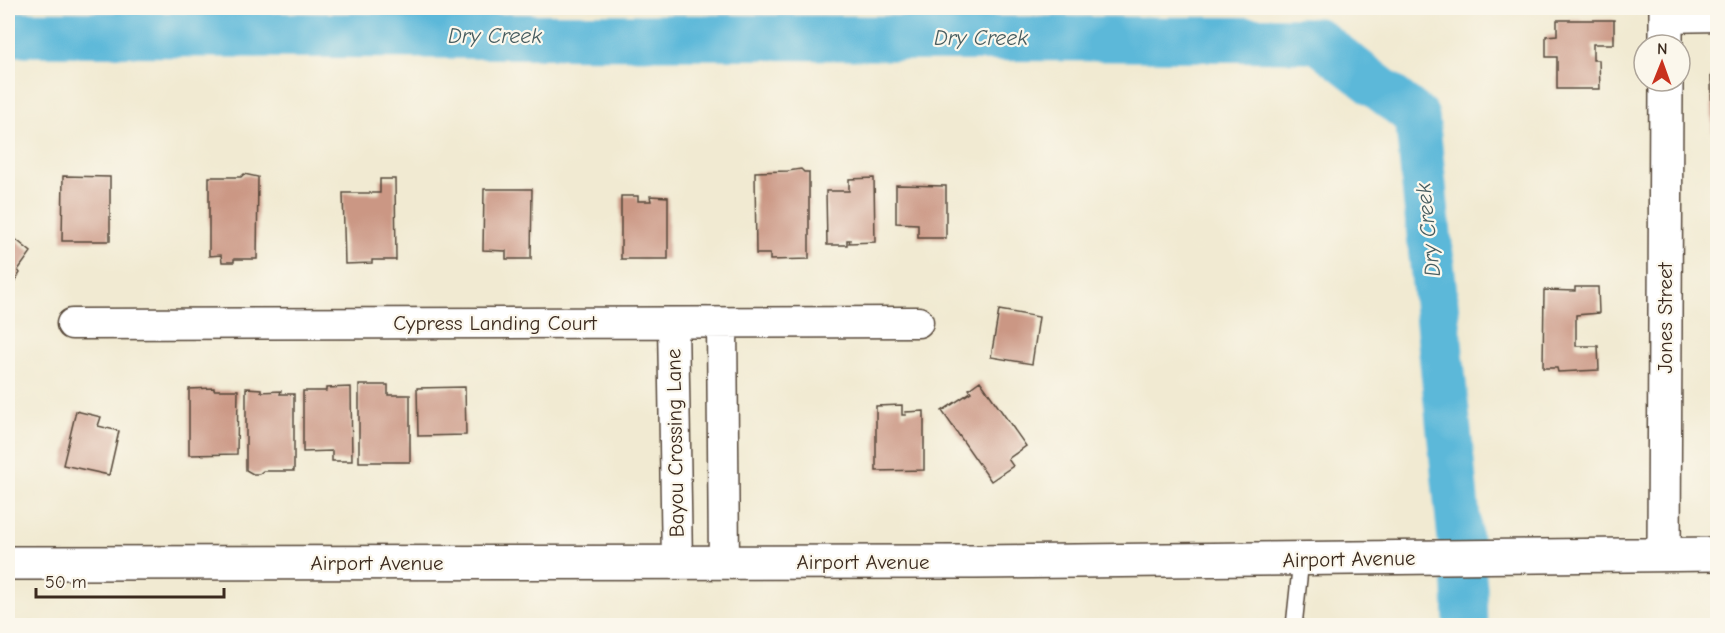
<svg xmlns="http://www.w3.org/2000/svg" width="1725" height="633" font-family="'Comic Neue',sans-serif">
<rect width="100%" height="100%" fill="#fbf7ec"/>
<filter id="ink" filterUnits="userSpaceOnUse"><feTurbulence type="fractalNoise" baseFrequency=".0167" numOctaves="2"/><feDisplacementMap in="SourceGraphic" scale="12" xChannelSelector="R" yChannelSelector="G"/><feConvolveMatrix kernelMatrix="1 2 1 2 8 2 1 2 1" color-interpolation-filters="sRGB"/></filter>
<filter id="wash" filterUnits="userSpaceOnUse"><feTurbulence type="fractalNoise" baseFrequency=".008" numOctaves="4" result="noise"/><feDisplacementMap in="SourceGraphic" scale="24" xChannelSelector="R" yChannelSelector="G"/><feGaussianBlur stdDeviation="1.35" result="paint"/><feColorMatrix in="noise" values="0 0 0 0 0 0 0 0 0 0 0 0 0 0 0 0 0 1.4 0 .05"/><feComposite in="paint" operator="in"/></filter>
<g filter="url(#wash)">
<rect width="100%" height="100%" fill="#f1ead2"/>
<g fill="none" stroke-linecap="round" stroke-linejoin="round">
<path stroke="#5bb8d9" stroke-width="45" d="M8,34L1317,40L1417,117L1465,588L1466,626"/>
</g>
<g id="blocks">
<path fill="#cb9784" d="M1557,20H1614V44H1593V60H1599L1600,89H1557V57H1546V36L1557,35Z
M1718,75V133H1712L1711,76Z
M801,169L804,172H809V259L770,260V254H756L755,172L788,171Z
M244,174L258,177L257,259H234V262H222L221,255L209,256V177H241Z
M63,176L110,177V241H62Z
M874,178L875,242L849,243L850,240H847V245H827L826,191H849V179Z
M380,179H395L396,260H372V263L345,264L343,193H380Z
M896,185L946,186V238H918V224L896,223Z
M484,189H532L531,259H506V251L483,250Z
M621,196H638V201H651L650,196L668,197V259H621Z
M8,233L31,252L18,270L20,273L14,282L12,281L8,287Z
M1575,287H1598L1599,313L1576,315V346H1598L1599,370L1558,372L1557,368H1543L1544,290L1575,291Z
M999,310L1039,317L1032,364L991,357Z
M980,381L1026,446L1008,459L1013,466L991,481L942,411L971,392L969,389Z
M359,385H388V395H410V462H359Z
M351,387L352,461H332V451L303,452V391H326V388Z
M465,387L466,435L418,436L417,388Z
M214,388V390H238L237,454L189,455V389Z
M246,388L261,389V392L281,391L280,394H294V471H263L259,474H253L246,470Z
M902,405V415H906L905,412L924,411V470L876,471V406Z
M76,411L101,417L98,426L119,431L109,475L63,465Z"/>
</g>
</g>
<g filter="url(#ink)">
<use href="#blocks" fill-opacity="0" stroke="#564739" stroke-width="1.5"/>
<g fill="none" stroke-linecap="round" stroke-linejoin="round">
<defs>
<path id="service" d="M1294,626L1301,560"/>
<path id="minor" d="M1666,17L1718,16
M673,323L677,563
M722,323L724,562
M72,324L918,322"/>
<path id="tertiary" d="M1666,45V8
M1664,554L1666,81
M8,563L976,562L1718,554"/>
</defs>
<use href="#service" stroke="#564739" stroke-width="18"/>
<use href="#minor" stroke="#564739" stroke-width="33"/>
<use href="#tertiary" stroke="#564739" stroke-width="36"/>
<use href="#service" stroke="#fff" stroke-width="15"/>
<use href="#minor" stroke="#fff" stroke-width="30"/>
<use href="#tertiary" stroke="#fff" stroke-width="33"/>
</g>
</g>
<g text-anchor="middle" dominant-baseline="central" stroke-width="4.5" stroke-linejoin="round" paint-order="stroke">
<g font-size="21" fill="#3b2a1e" stroke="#fbf7ec">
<text transform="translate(1665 318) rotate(-90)">Jones Street</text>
<text x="495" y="323">Cypress Landing Court</text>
<text transform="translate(675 443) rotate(-91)">Bayou Crossing Lane</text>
<text transform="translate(1349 559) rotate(-1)">Airport Avenue</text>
<text x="863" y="562">Airport Avenue</text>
<text x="377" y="563">Airport Avenue</text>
</g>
<g font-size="22" font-style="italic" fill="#465c5f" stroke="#fbf7ec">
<text x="495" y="36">Dry Creek</text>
<text x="981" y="38">Dry Creek</text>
<text transform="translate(1428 230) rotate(-96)">Dry Creek</text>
</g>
</g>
<rect width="1725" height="633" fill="none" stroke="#fbf7ec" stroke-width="30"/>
<g transform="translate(1662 63) rotate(1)"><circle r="28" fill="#fbf7ec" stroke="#aea59a" stroke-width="1.5"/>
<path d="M0-4.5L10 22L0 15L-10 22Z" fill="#c8321e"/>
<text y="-9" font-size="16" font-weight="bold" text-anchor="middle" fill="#3b2a1e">N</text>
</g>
<path d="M36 588v9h188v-9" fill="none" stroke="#3b2a1e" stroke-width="3"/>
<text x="45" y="588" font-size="18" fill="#3b2a1e" stroke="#fbf7ec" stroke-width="4.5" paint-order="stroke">50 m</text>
</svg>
